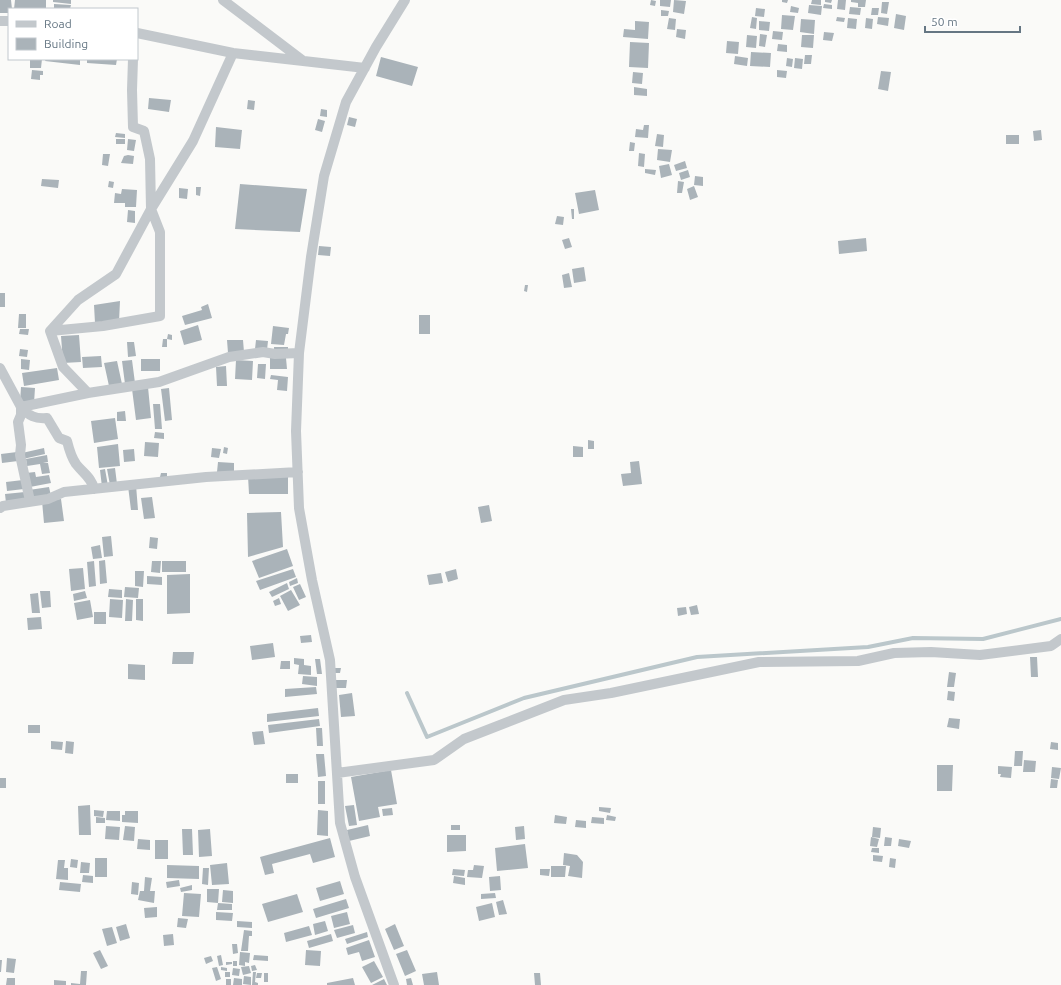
<svg xmlns="http://www.w3.org/2000/svg" width="1061" height="985" font-family="Ubuntu,sans-serif">
<rect width="100%" height="100%" fill="#fafaf8"/>
<g fill="none" stroke-linecap="round" stroke-linejoin="round">
<path stroke="#bbc7cb" stroke-width="4" d="M407,693L427,737L524,698L697,657L868,647L913,638L983,639L1061,619"/>
</g>
<path fill="#aab3b9" d="M0,0H11L12,9H9V13H0Z
M15,0H46V9H14Z
M53,0H71V4L53,2Z
M651,0L656,1L655,6L650,5Z
M660,0H671L670,7L660,6Z
M674,0L686,1L684,14L673,12Z
M782,0H788L787,3L782,2Z
M812,0H821V5L811,4Z
M825,0H832L831,3L825,2Z
M838,0H846L845,10L837,9Z
M851,0H866L865,7H858V3L851,2Z
M882,2H889L887,14L881,13Z
M54,4L71,5L70,9H54Z
M824,4L832,5V9L823,8Z
M809,5L822,6L821,15L808,13Z
M791,6L799,8L798,13L790,12Z
M850,7L861,8L860,15L849,14Z
M756,8L765,9L764,17L755,16Z
M872,8H879L878,15H871Z
M661,10L669,11L668,16H661Z
M896,14L906,16L904,30L894,28Z
M782,15L795,16L793,30L781,29Z
M752,17L757,18L756,29L750,28Z
M837,17L845,18L844,22L836,21Z
M878,17L889,18L888,26L877,24Z
M669,18L676,19L675,30L667,29Z
M848,18L857,19L856,29L847,28Z
M866,18L873,19L872,29L865,28Z
M801,19L815,20L814,34L800,32Z
M635,21L649,22L648,39L623,37L624,29L635,30Z
M759,21L770,22L769,31L759,30Z
M677,29L686,30L685,39L676,37Z
M773,31L783,32L782,40L772,39Z
M824,32L834,33L832,41L823,40Z
M760,34L767,35L765,47L759,46Z
M747,35L757,36L756,48L746,47Z
M802,35H814L813,48L801,47Z
M727,41L739,42L738,54L726,53Z
M630,42L649,43L648,68L629,67Z
M778,44L787,45V52L777,51Z
M751,52L771,53L770,67L750,66Z
M805,55H812L811,64H804Z
M735,56L748,58L747,66L734,64Z
M381,57L418,67L412,86L376,76Z
M787,58L793,59L792,67L786,66Z
M795,58L803,59L802,69L794,68Z
M30,59H42L41,68H30Z
M46,59H80V65L45,61Z
M87,59H117L116,65L87,63Z
M32,70L43,71V75H40V80L31,79Z
M777,70L787,71L786,78L777,77Z
M881,71L891,72L888,91L878,89Z
M633,72L643,73L642,84L632,83Z
M634,87L647,89V96L634,95Z
M149,98L171,100L169,112L148,109Z
M248,100L255,101L254,110L247,109Z
M321,109L327,110V117L320,116Z
M349,117L357,119L355,127L347,125Z
M318,119L325,121L322,132L315,130Z
M644,125H649L648,138L635,137L636,129L643,130Z
M216,127L242,130L240,149L215,147Z
M1041,130L1042,140L1034,141L1033,131Z
M116,133L125,134V138L115,137Z
M657,134L664,135L663,147L655,146Z
M1006,135H1019V144H1006Z
M116,139H125V144H116Z
M128,139L136,140L134,151L127,150Z
M630,142L635,143L634,151H629Z
M658,149L672,150L670,162L657,160Z
M639,153L645,154L644,167L638,166Z
M103,154H110L108,166L102,165Z
M128,155L134,156L133,164L121,163L124,156Z
M685,161L687,168L676,171L674,165Z
M669,164L672,175L661,178L659,166Z
M645,169L656,170L655,175L645,173Z
M688,170L690,177L681,180L679,173Z
M695,176L703,177V186L694,185Z
M42,179L59,180L58,188L41,186Z
M109,181L114,182L113,188L108,187Z
M678,181L684,182L682,193H677Z
M240,184L307,189L300,232L235,229Z
M694,186L698,197L690,200L687,189Z
M196,187H201L200,196L196,195Z
M179,188L188,189L187,199L179,198Z
M122,189L137,190L136,207H125V203H114L115,193L121,194Z
M595,190L599,210L579,214L575,193Z
M571,209H574V219H572Z
M128,210L135,211V223L127,222Z
M557,216L564,217L563,225L555,224Z
M569,238L572,247L565,249L562,240Z
M866,238L867,251L839,254L838,241Z
M319,246L331,247L330,256L318,255Z
M584,267L586,281L574,283L572,269Z
M569,273L572,287L564,288L562,275Z
M525,285H528L527,292L524,291Z
M0,293H5V307H0Z
M120,301L119,322L95,323L94,305Z
M208,304L212,318L185,325L182,316L202,310L201,307Z
M19,314H26V328H18Z
M419,315H430V334H419Z
M198,325L202,340L184,345L180,331Z
M273,326L289,328L288,334H286L284,345L271,344Z
M20,329H29L28,335L19,334Z
M168,334L172,335V340L167,339Z
M79,335L81,362L63,363L61,336Z
M163,339H167V347H162Z
M227,340H243L244,352L228,353Z
M256,340L268,341L267,350L255,349Z
M127,342H134L136,356L128,357Z
M274,347H288V352H274Z
M20,349L28,350L27,357L19,356Z
M101,356L102,367L83,368L82,357Z
M270,358H286L287,369H270Z
M21,359L30,360L29,370L21,369Z
M141,359H160V371H141Z
M132,360L135,383L125,384L122,361Z
M236,360L253,361L252,380L235,379Z
M117,361L122,384L109,386L104,363Z
M258,364H266L265,379L257,378Z
M226,366L227,386H217L216,367Z
M57,368L59,380L24,386L22,373Z
M271,375L288,377L287,391L277,390L278,380L270,379Z
M21,387L35,388L34,403L20,402Z
M148,387L151,418L136,420L132,389Z
M169,388L172,420L165,421L161,389Z
M153,404H160L162,429H155Z
M125,411L126,421H117V412Z
M115,418L118,439L94,443L91,421Z
M155,432L164,433V439L154,438Z
M588,440L594,441V449H588Z
M145,442L159,443L158,457L144,456Z
M118,444L120,466L99,468L97,447Z
M573,446L583,447V457H573Z
M224,447L228,448L227,454L223,453Z
M44,448L45,454L23,459L22,453Z
M212,448L221,449L219,458L211,457Z
M134,449L135,461L124,462L123,450Z
M17,452L18,461L2,463L1,454Z
M47,455L48,462L43,463H48L50,473L42,474L40,464L27,466L26,459Z
M639,461L642,484L623,486L621,474L631,473L630,462Z
M218,462L234,463V473L217,472Z
M115,468L117,484L110,485L107,469Z
M105,469L108,486L102,487L100,470Z
M35,472L36,477L49,475L51,483L30,487L26,473Z
M161,473H167V478L160,477Z
M248,476H288V494H249Z
M23,480L24,489L7,491L6,482Z
M136,485L138,510H131L128,486Z
M49,487L51,496L31,499L29,490Z
M25,492L27,501L6,503L5,494Z
M152,497L155,518L144,519L141,498Z
M61,499L64,521L44,523L42,501Z
M489,505L492,521L481,523L478,507Z
M281,512L283,547L248,557L247,513Z
M111,536L113,556L104,557L102,537Z
M150,537L158,538L157,549L149,548Z
M100,545L102,558L93,559L91,547Z
M287,549L293,566L259,578L252,561Z
M105,560L107,583L100,584L99,561Z
M94,561L96,586L89,587L87,562Z
M152,561H161L160,573L151,572Z
M162,561H186V572H162Z
M83,568L85,589L71,591L69,569Z
M293,569L296,577L260,590L256,581Z
M456,569L458,579L448,582L445,572Z
M135,571H144L143,587L135,586Z
M441,573L443,583L429,585L427,575Z
M190,574V613L167,614V575Z
M147,576L162,577V585L147,584Z
M297,578L298,583L290,586L289,582Z
M287,583L289,589L272,597L269,592Z
M300,584L306,597L299,600L293,587Z
M125,587L139,588L138,598L124,597Z
M109,589L122,590V598L108,597Z
M291,590L300,605L288,611L280,596Z
M40,591H50L51,607L42,608Z
M85,591L87,598L74,601L73,594Z
M38,593L40,613H32L30,594Z
M279,598L281,604L275,606L273,601Z
M110,599L123,600L122,618L109,617Z
M126,599L133,600L132,621H125Z
M136,599H143V621L136,620Z
M90,600L93,617L77,620L74,603Z
M697,605L699,614L691,615L689,607Z
M686,607L687,614L678,616L677,608Z
M94,612H106V624H94Z
M41,617L42,629L28,630L27,618Z
M311,635L312,642L301,643L300,636Z
M273,643L275,657L252,660L250,646Z
M173,652H194L193,664H172Z
M1030,657H1037L1038,677H1031Z
M294,658L304,659V665L311,666V675L298,674L299,665L294,664Z
M315,659H320L322,674H317Z
M281,661H290V669H280Z
M128,664L145,665V680L128,679Z
M335,668H341L340,673H335Z
M949,672L956,673L954,687H947Z
M303,676L317,677V686L302,684Z
M336,680H347L346,688H335Z
M316,687L317,694L285,697V689Z
M948,691L955,692L954,701L947,700Z
M352,693L355,716L341,717L339,695Z
M318,708L319,716L267,722V714Z
M949,718L960,719L959,729L947,727Z
M319,719L320,726L269,733L268,725Z
M28,725H40V733H28Z
M316,728H322L323,746H317Z
M263,731L265,744L254,745L252,732Z
M51,741L63,742L62,750L51,749Z
M66,741L74,742L73,754L65,753Z
M1051,742L1058,743V750L1050,749Z
M1015,751H1023L1022,766H1014Z
M316,754H324L326,776L318,777Z
M1024,760L1036,761L1035,772H1023Z
M937,765H953L952,791H937Z
M998,766L1012,767L1011,778L1000,777L1001,774H998Z
M1052,767L1061,768L1059,779L1051,778Z
M391,770L397,804L378,807L380,817L359,821L351,777Z
M286,774H298V783H286Z
M0,778H6V788H0Z
M1051,779L1058,780L1057,788H1050Z
M318,781H325V804H318Z
M90,805L91,835H79L78,806Z
M354,805L357,825L349,826L345,806Z
M599,807L611,808L610,813L599,811Z
M392,808L393,815L383,816L382,809Z
M94,810L104,811L103,817L94,816Z
M318,810L328,811V836L317,835Z
M107,811H120V821L106,820Z
M125,811H138V823L122,822V815H125Z
M555,815L567,817L566,824L554,823Z
M607,815L616,817L615,821L606,820Z
M96,817L105,818V823H96Z
M592,817L604,818V824L591,823Z
M576,820L586,821V828L575,827Z
M368,825L370,836L349,841L347,830Z
M451,825H460V830H451Z
M106,826L120,827L119,840L105,839Z
M125,826L135,827L134,841L123,840Z
M524,826L525,839L516,840L515,827Z
M873,827L881,828L880,838L872,837Z
M182,829H192L193,855H183Z
M210,829L212,856L199,857L198,830Z
M447,835H466V851L447,852Z
M871,837L879,839L877,847L870,846Z
M885,837L892,838L891,846H884Z
M330,838L335,857L313,863L310,854L272,864L274,873L265,875L260,857Z
M138,839L150,840V850L137,849Z
M899,839L911,841L909,848L898,846Z
M155,840H168V859H155Z
M525,844L528,868L497,871L495,848Z
M872,848H879V853L871,852Z
M564,853L577,855L583,862L582,878L568,876L570,866L563,865Z
M873,855L883,856L882,862L873,861Z
M95,858H107V877H95Z
M890,858L896,859L895,868L889,867Z
M71,859L78,860L77,868L70,867Z
M58,860H65L64,868H68V880L56,879Z
M81,862L90,863L89,873H80Z
M227,863L229,884L212,885L210,865Z
M167,865L199,866V879L167,878Z
M474,865L484,866L482,878L467,877L468,870H473Z
M551,866H566L565,877H551Z
M203,868H209L208,885L202,884Z
M453,869L465,870L464,876L452,875Z
M540,869H550L549,876L540,875Z
M83,875L93,876V883L82,882Z
M454,876L465,878V885L453,883Z
M500,876L501,890L490,891L489,877Z
M145,877L152,878L150,891H155L154,903L138,900L140,891H144Z
M179,880L180,886L167,888L166,882Z
M340,881L344,894L320,901L316,888Z
M60,882L81,884L80,892L59,890Z
M132,882L139,883L138,895L131,894Z
M192,885V890L181,892L180,888Z
M207,889H219L218,903L207,902Z
M223,890L233,891V903L222,902Z
M184,893L201,894L199,917L182,916Z
M495,893L496,898L481,899V894Z
M297,894L303,912L268,922L262,904Z
M346,899L349,908L316,918L313,909Z
M503,900L507,914L499,915L496,902Z
M218,903L232,904V910H217Z
M492,903L495,917L479,921L476,907Z
M157,907V917L145,918L144,908Z
M216,912L233,913L232,921L216,920Z
M347,912L350,924L334,928L331,916Z
M178,918L188,919L186,928L177,927Z
M237,921L252,922V928L237,927Z
M325,921L328,931L315,935L313,924Z
M126,924L130,938L120,941L116,927Z
M395,924L404,946L394,950L385,929Z
M353,925L355,933L337,938L334,930Z
M309,926L312,935L286,942L284,933Z
M112,927L117,943L107,946L102,929Z
M244,930L252,931V936H249L248,951H241Z
M367,932L368,937L347,944L345,939Z
M173,934L174,945L164,946L163,935Z
M331,934L333,941L309,948L307,941Z
M369,940L375,957L362,961L359,952L348,955L346,948Z
M232,944H237L238,953L233,954Z
M100,950L108,966L101,969L93,953Z
M306,950L321,951L320,966L305,965Z
M407,950L416,971L405,976L396,954Z
M240,952L250,953L249,963L245,962V966L239,965Z
M221,955L223,965L219,966L217,956Z
M254,955L268,956V961L253,960Z
M211,956L213,961L206,964L204,958Z
M7,958L16,959L14,973L6,972Z
M0,960H2L1,972H0Z
M233,961H237V966H233Z
M374,961L383,977L371,983L362,967Z
M226,962H232V964L226,965Z
M255,965L257,970L252,971L251,966Z
M249,966L251,973L243,975L241,967Z
M217,967L221,979L216,981L212,968Z
M221,967L227,968V971L221,970Z
M233,968L240,969L239,976L232,975Z
M81,971H87L86,985H71V983L80,984Z
M225,972H230V977H225Z
M253,972H256L255,982L258,983V985H252Z
M437,972L439,985H424L422,974Z
M257,973H262L261,978H256Z
M264,973H268V982H264Z
M534,973H540L541,985H535Z
M244,976L251,977V985L243,984Z
M7,978H15V985H6Z
M234,978L242,979V985H233Z
M353,978L355,985H327V983Z
M411,978L413,985H407L406,979Z
M226,979H231V985H226Z
M384,979L387,985H372Z
M54,980L66,981V985H54Z"/>
<g fill="none" stroke-linecap="round" stroke-linejoin="round">
<path stroke="#c3c8cc" stroke-width="10" d="M223,0L302,60
M0,21H9
M137,33L233,53L365,68
M133,59L132,90L133,127L144,131L150,159L151,209L160,232V316L103,326L50,331L78,300L116,274L151,209L193,141L233,53
M50,331L63,367L88,393
M0,368L21,407L88,393L159,382L229,357L263,352L275,354L299,353
M21,407C29,416 35,419 47,418L59,438L67,441C69,449 71,457 76,464C83,473 92,478 94,489
M21,407V415L18,422L21,445L20,455L30,501
M0,508L3,506L48,499L64,492L206,477L298,472
M337,773L434,760L464,739L564,700L611,693L759,662L858,661L894,653L931,652L980,655L1051,646L1061,639
M394,985L355,877L340,823L330,660L312,580L299,508L296,431L299,353L311,257L324,176L346,102L376,47L405,0"/>
</g>
<rect x="8" y="8" width="130" height="52" fill="#ffffff" stroke="#c1c8cd"/>
<rect x="16" y="21" width="20" height="6" fill="#c3c8cc" stroke="#c1c8cd"/>
<text x="44" y="28" font-size="12" fill="#657683">Road</text>
<rect x="16" y="38" width="20" height="12" fill="#aab3b9" stroke="#c1c8cd"/>
<text x="44" y="48" font-size="12" fill="#657683">Building</text>
<path d="M925 26v6h95v-6" fill="none" stroke="#657683" stroke-width="2"/>
<text x="931" y="26" font-size="12" fill="#657683" stroke="#ffffff" stroke-width="3" paint-order="stroke">50 m</text>
</svg>
